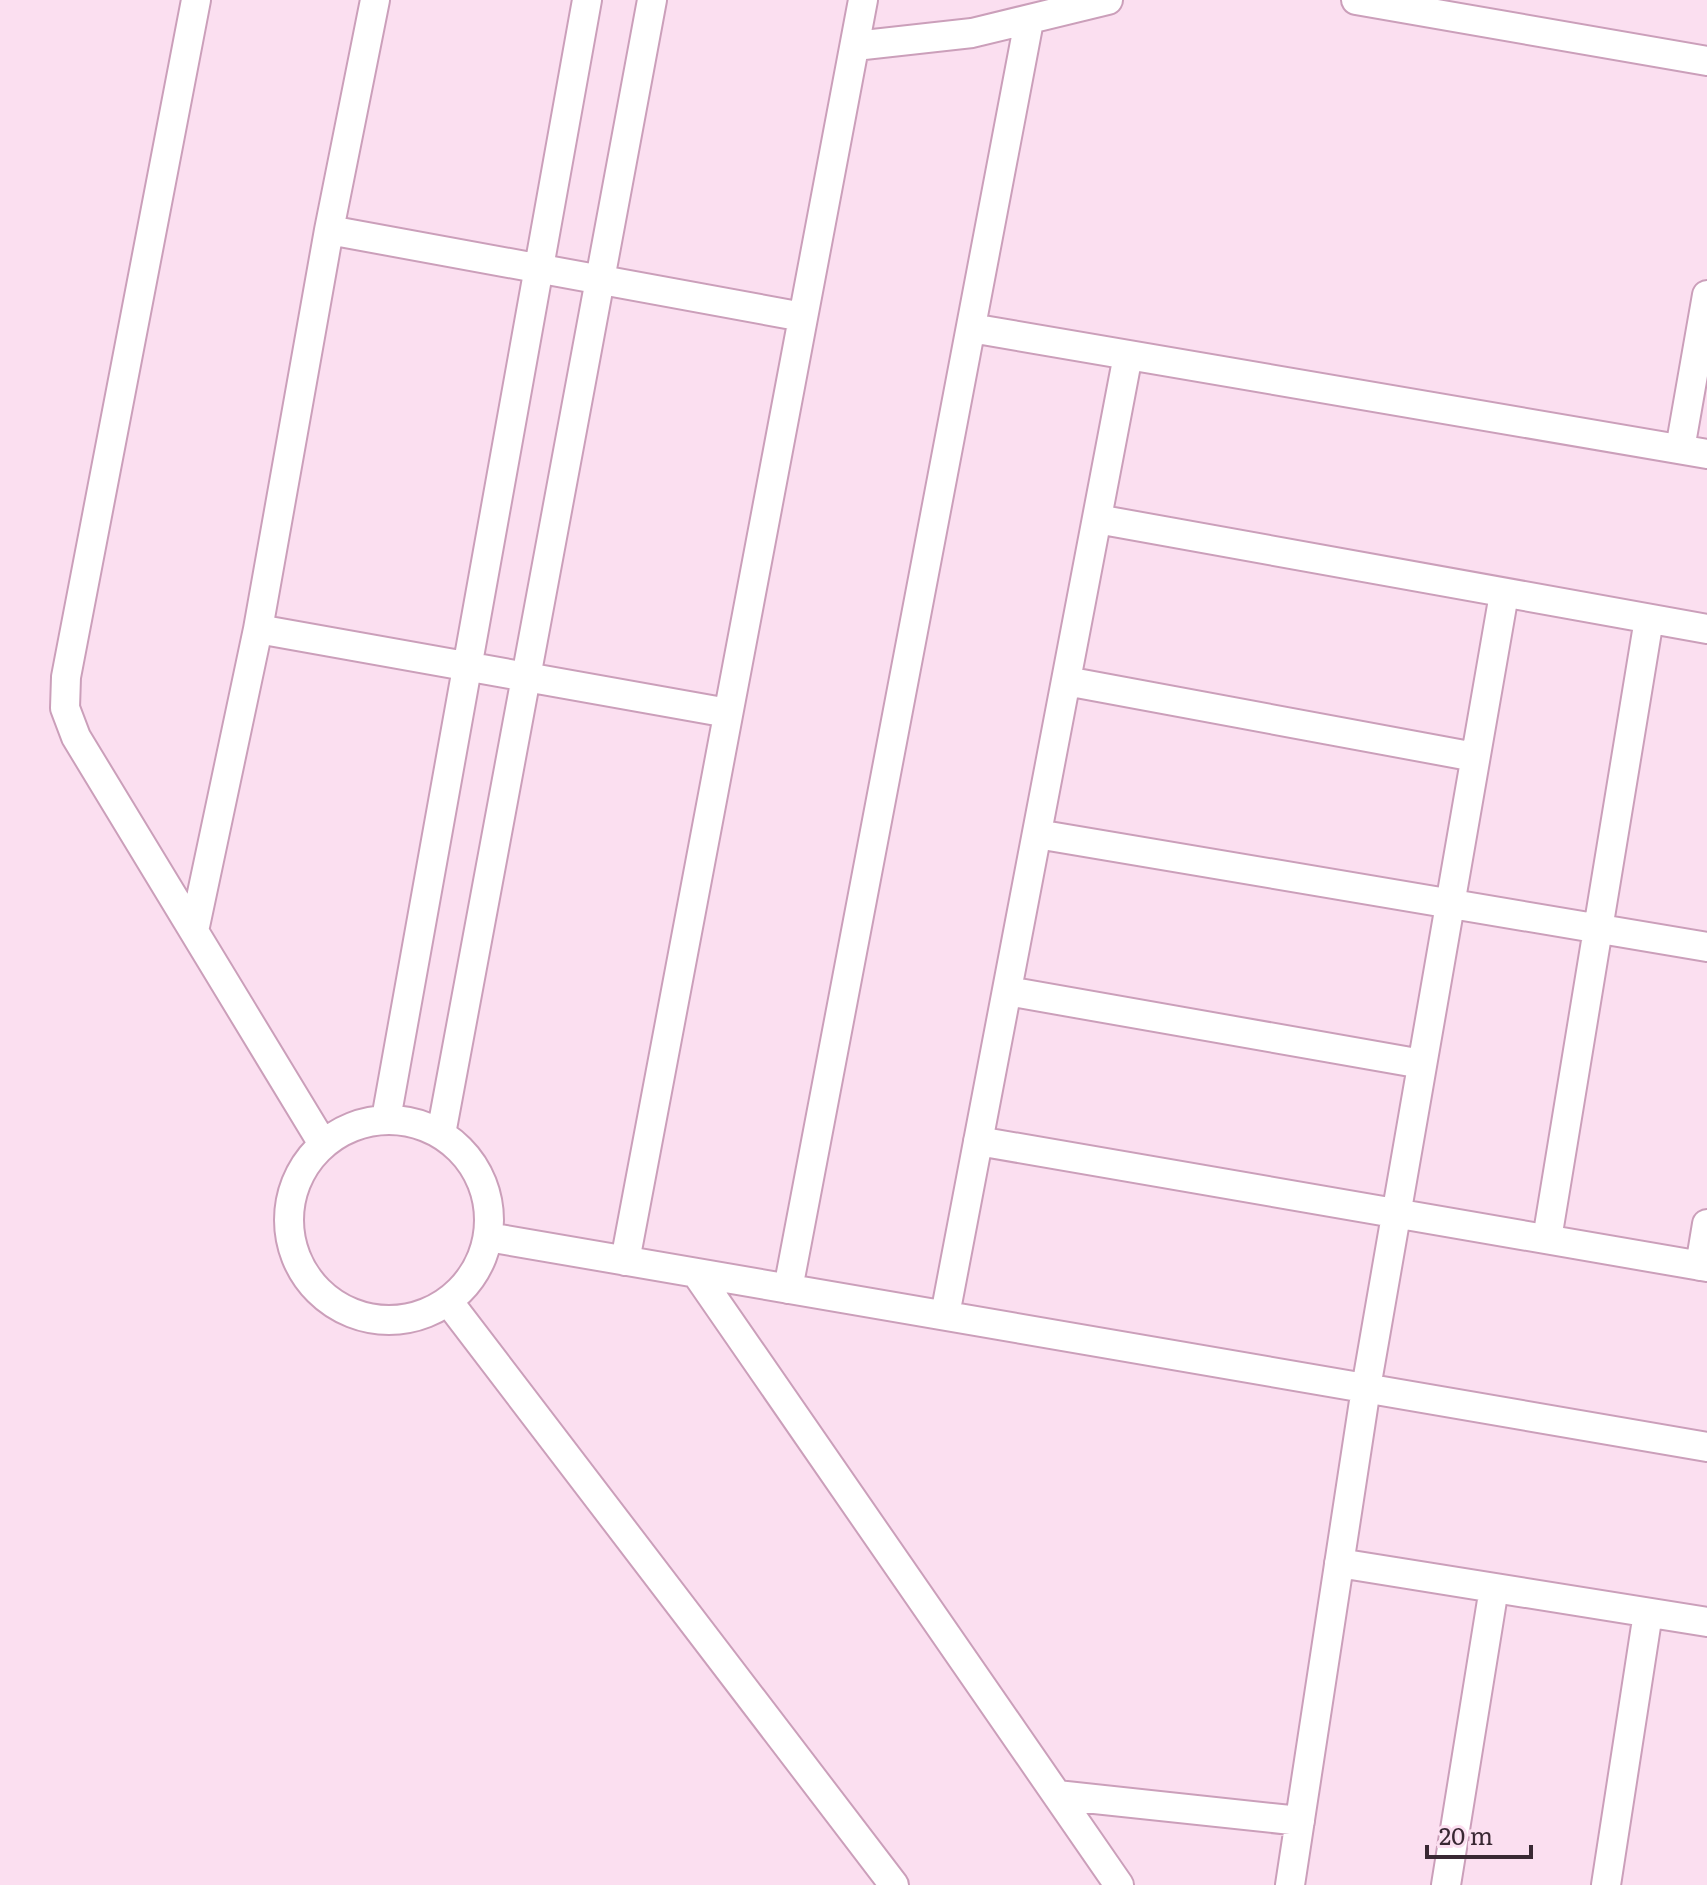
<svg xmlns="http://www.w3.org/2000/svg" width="1707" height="1885" font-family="Literata,serif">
<rect width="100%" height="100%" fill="#fbdff0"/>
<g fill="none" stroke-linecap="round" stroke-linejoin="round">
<defs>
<path id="street" d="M196,0L66,677L65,708L76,737L323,1144
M1356,0L1707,61
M855,46L972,33L1108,0
M329,230L803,317
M971,328L1707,454
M1680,449L1707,295
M1097,519L1707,629
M258,629L728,713
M1066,681L1475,757
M1037,834L1707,947
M194,931L258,629L329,230L375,0
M1007,991L1422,1064
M386,1119L587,0
M289 1220a100 100 0 1 1 200 0a100 100 0 1 1-200 0Z
M441,1134L652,0
M978,1141L1707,1267
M488,1237L1707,1447
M1547,1239L1649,619
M625,1261L863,0
M1700,1266L1707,1224
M696,1273L1119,1885
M788,1289L1029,21
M448,1301L894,1885
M945,1315L1128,355
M1339,1563L1707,1622
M1057,1795L1300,1821
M1290,1885L1366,1388L1504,594
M1446,1885L1494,1588
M1606,1885L1648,1613"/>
</defs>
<use href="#street" stroke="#cb9fba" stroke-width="32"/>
<use href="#street" stroke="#fff" stroke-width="28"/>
</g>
<path d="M1427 1845v12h104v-12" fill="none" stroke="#392833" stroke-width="4"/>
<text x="1439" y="1845" font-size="24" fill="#392833" stroke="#fbdff0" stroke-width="6" paint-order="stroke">20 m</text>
</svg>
